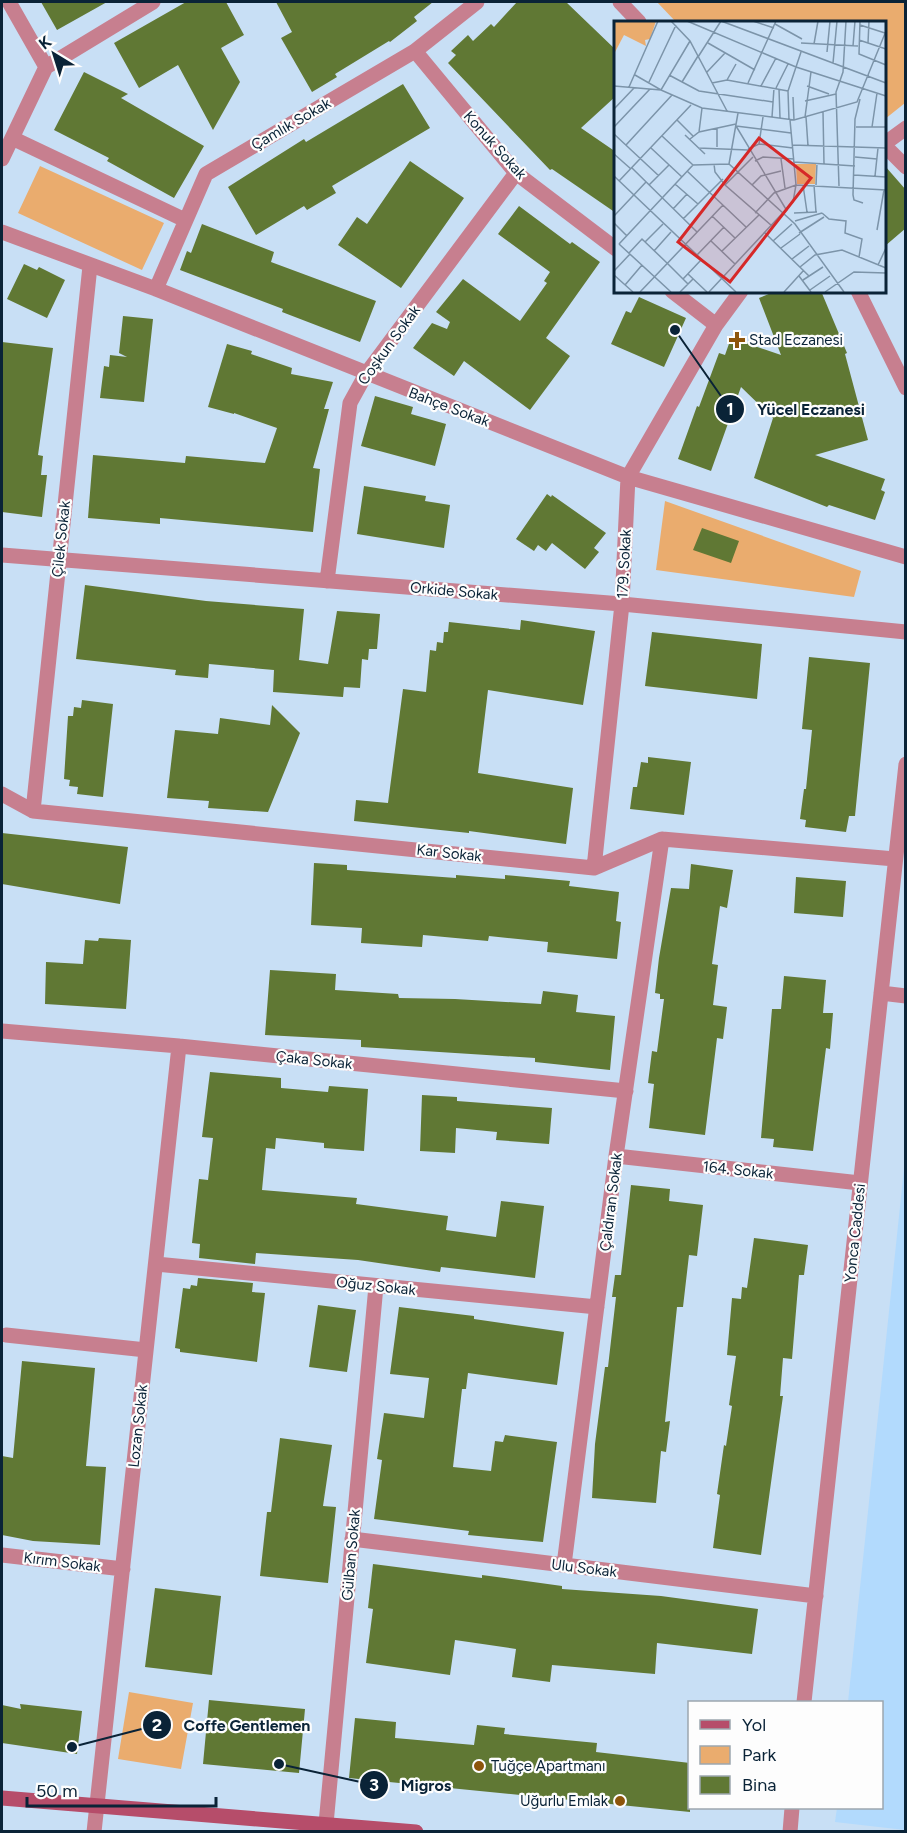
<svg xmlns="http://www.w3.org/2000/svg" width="907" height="1833" font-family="Figtree,sans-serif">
<rect width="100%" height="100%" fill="#c8dff5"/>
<path fill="#b2dafd" d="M905,1159V1830L835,1822L837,1808H882V1702H848Z"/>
<path fill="#eaac6e" d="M657,2H905V103L885,119L884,22H676Z
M40,166L164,223L142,270L18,213Z
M665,501L861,571L854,597L656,570Z
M129,1692L193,1703L181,1769L118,1759Z"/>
<path fill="#607834" d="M41,2H107L57,30Z
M186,2H226L244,35L221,48L240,82L213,130L178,65L139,88L114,43Z
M276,2H433L414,17L417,21L390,42L389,41L335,74L337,77L312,92L281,38L292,32Z
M517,2H566L616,50V96L581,128L616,152V213L552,169L550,170L448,63L456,55L451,51L468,35L473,41L491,24L494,27Z
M84,72L128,94L121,98L204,146L174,198L107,161L109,158L54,130Z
M403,84L430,128L332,186L336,193L307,210L304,206L256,235L228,187L304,139L306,142Z
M410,161L464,198L401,288L338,245L357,217L367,224Z
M885,166L906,190V228L885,246Z
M519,206L570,244L572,242L600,262L546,338L570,356L530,410L464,361L454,376L413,348L432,323L447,329L450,322L436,312L463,279L520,321L547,283L544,281L550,272L498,234Z
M202,224L274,252L271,262L376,301L360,342L282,312L283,309L180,270L187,251L191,253Z
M24,264L37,270L39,267L65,280L47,318L7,299Z
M776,291H821L847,353L845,354L868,440L815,455L885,479L881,490L885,492L875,520L829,505L827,507L754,478L773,418L741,387L711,471L678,459L697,406L699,407L719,353L725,355L731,338L781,355L759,298Z
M639,297L686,318L664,367L611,344L626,311L631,313Z
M123,316L153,319L144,402L100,398L104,366L109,367L110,355L127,357L119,353Z
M2,342L53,348L38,455L43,456L41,475H47L42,517L2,512Z
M227,344L252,351L251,354L292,368L291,374L333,382L324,409H329L313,468L320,469L313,532L160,518V524L88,518L93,455L185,463L186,456L265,463L277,428L234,413V414L208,407Z
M375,396L413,407L411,414L446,424L435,466L361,446Z
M364,486L426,496L425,501L450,505L444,548L357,534Z
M547,494L551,497L552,495L606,533L594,548L599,552L585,569L552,543L546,551L538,545L534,551L516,539Z
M702,528L739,541L731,563L693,550Z
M85,585L206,601L304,609L299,660L328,664L337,611L380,614L377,649H369L368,660L362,659L360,688L344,687L343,697L273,692L274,670L209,664L208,678L175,675L176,670L76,659Z
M521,620L595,631L583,705L488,690L478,773L573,788L566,844L469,831V833L354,821L356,800L388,803L403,689L426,692L430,650L436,651L437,642L443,643L444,632H448L449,622L520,630Z
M652,632L762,644L757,699L645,686Z
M809,657L870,663L855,816H849L846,832L805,827L806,820L800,819L804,789H806L812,730L802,729Z
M82,700L113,704L103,797L77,794L78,787L69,786L70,780L64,779L68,716H73L74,707L81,708Z
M272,705L300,733L268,812L208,808L209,801L167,798L175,730L218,734L220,718L270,725Z
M648,757L691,762L684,815L630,809L633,787H637L641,762L648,763Z
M2,833L128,847L120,904L2,884Z
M314,863L347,865V870L456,878V875L505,879V875L570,881L569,886L619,892L616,921L621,922L617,959L547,952L548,942L489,936L488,941L423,935L422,947L361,943L362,928L311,925Z
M691,864L733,870L727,908L720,906L712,964L718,965L713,1005L727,1007L723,1039L717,1038L705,1135L649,1128L654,1084L648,1083L652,1051L657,1052L664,999H660V994L655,993L659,958L671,888L689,889Z
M796,877L846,881L843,917L794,913Z
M99,938L131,940L126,1009L45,1004L46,962L83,964L85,940L98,941Z
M270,970L336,974L335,990L398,994L399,998L455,999L541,1004L543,991L578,995L576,1012L615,1016L610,1070L535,1062V1058L361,1047V1040L265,1035Z
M784,976L826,980L823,1013H833L830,1049L826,1048L813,1151L773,1147L774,1139L761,1138L772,1009H781Z
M210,1072L281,1078V1088L328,1092L329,1086L368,1089L364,1151L324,1148V1143L276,1138L275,1149L266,1148L262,1190L357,1198L356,1204L448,1216L446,1230L496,1237L501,1201L544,1206L535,1278L441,1267L440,1272L358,1260L256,1253L255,1264L199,1258L200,1244L192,1243L199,1179L208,1180L213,1138L202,1137Z
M422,1095L457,1097V1101L552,1108L549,1144L496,1140L497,1132L456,1128L455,1153L420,1151Z
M631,1185L670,1189L669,1201L703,1205L697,1256L689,1255L683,1307H677L665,1422L670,1421L666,1452L661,1451L656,1503L592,1498L595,1444L605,1367H608L616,1297H612L615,1275H621Z
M754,1238L808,1245L804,1275H799L792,1359L783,1358L780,1396H783L761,1555L713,1548L720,1495L717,1494L724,1445L726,1446L732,1406L729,1405L736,1356L727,1355L732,1298L741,1299L742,1287L747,1288Z
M198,1278L253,1283L252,1292L265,1293L257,1362L180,1352V1349L175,1348L183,1288L190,1289L191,1285L197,1286Z
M318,1305L356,1310L347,1372L309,1367Z
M399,1307L474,1316V1319L564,1332L557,1385L468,1373L466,1389H462L453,1467L491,1471L495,1441L503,1442L505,1435L557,1442L543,1542L468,1535L469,1531L374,1519L382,1460L377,1459L384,1413L424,1418L429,1378L390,1374Z
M22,1361L95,1368L86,1466L106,1467L100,1545L33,1541L2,1535V1456L13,1458Z
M280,1438L332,1445L323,1506L336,1507L328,1583L260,1576L267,1512H271Z
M373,1564L482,1578V1575L562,1586V1589L661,1596L758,1609L752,1654L657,1643L655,1674L552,1665L550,1682L512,1677L516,1649L455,1640L450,1675L366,1663L373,1609L368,1608Z
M155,1588L221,1596L212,1675L145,1667Z
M209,1700L305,1709L299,1773L203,1764Z
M20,1704L82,1711L77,1754L2,1743V1705L21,1709Z
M355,1718L396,1722L395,1738L474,1745L477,1725L505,1728L504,1734L597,1743L596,1752L690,1763V1812L349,1778Z"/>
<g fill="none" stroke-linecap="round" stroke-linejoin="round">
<path stroke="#c77f8f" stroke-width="15" d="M9,2L46,67
M620,2L639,22
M415,51L516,173L616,249
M12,138L185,220
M884,144L906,128
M884,145L906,167
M2,159L46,67L153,2
M2,232L156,289L628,477L906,557
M156,289L206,174L415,51L477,2
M672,291L716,325
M858,291L906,388
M2,555L622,604L906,632
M327,581L350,403L366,374L516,173
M2,794L33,811L594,868L662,839L895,859
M33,811L90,266
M594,868L622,604L628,477L716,325L741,291
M881,993L906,996
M2,1031L179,1046L626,1091
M616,1156L860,1183
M156,1264L597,1307
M6,1335L146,1350
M352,1539L816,1596
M2,1555L123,1569
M564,1565L616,1156L662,839
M804,1702L906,764
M326,1824L376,1286
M94,1832L179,1046
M790,1832L792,1808"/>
<path stroke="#b64d6a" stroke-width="15" d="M2,1798L416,1832"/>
</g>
<g fill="#8d550b" stroke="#fdfdfd" stroke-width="2">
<path d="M734 331h6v6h6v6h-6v6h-6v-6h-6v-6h6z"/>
<circle cx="479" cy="1766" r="6"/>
<circle cx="620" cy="1801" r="6"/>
</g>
<g text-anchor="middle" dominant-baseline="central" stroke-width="4.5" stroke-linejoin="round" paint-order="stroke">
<g font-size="15" fill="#0a2337" stroke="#fdfdfd">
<text transform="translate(291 124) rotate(-30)">Çamlık Sokak</text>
<text transform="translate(495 145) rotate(48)">Konuk Sokak</text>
<text transform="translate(389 345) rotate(-54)">Coşkun Sokak</text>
<text transform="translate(449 407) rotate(21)">Bahçe Sokak</text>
<text transform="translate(61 539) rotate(-84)">Çilek Sokak</text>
<text transform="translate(624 564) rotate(-87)">179. Sokak</text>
<text transform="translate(454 591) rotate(5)">Orkide Sokak</text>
<text transform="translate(449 853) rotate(6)">Kar Sokak</text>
<text transform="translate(314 1060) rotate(6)">Çaka Sokak</text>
<text transform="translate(738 1170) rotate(6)">164. Sokak</text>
<text transform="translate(611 1202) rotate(-83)">Çaldıran Sokak</text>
<text transform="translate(855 1233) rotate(-84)">Yonca Caddesi</text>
<text transform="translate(376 1286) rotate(6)">Oğuz Sokak</text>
<text transform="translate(138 1426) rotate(-84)">Lozan Sokak</text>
<text transform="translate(351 1555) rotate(-85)">Gülban Sokak</text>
<text transform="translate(62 1562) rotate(7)">Kırım Sokak</text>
<text transform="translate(584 1568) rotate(7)">Ulu Sokak</text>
</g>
<g font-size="15" fill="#0a2337" stroke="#fdfdfd" text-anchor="start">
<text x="749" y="340">Stad Eczanesi</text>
<text x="491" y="1766">Tuğçe Apartmanı</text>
<text x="608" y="1801" text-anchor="end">Uğurlu Emlak</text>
</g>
</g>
<g transform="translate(614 21)">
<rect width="272" height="272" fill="#c8dff5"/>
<path d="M0,0H42L36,18L31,19L32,25L10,14L0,33ZM182,143H202L201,163H183Z" fill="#eaac6e"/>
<path fill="none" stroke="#7c94a9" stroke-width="1.5" d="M57,0L76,20L113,90M73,0L182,46L272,75M107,0L272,62M139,0L160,7M246,0L245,33L272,44M161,3L188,18M246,4L271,12M245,19L272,28M94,22L141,49M187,22L244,25M254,22L255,0M200,23L204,0M239,25L241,0M213,31L216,0M84,36L107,0M219,42L223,0M93,51L111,32M21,54L47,69L76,20M55,54L85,70L159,81M113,59L122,43M35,61L62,4M68,61L84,35M98,62L113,59L174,70M134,62L162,0M0,65L47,69L88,87L180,99L243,81L272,10M147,65L162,37M193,65L215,73M15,66L44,0M162,67L174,43M165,68L166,97M179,76L180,99M246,78L241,98L239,174L240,179L249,182M191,80L222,73M0,88L20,67M209,91L210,143M158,96L160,67M191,96L197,51M192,96L194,125M63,99L79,115M175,99L174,70L187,31M122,105L173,190M122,105L177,112M0,106L36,68M242,106H272M258,106L263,72M103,107V126M85,111L88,87M0,113L45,155M71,114L91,133M48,115L79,144M76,118L85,111L122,103M145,123L149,96M12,124L58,74M178,124L272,127M37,127L68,156M84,127L134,129M134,128L145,123L179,127M0,133L17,148M241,136L263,138M167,138L171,167M141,140L149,136L180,138M180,141L241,145M100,143L101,151L111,164L158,205M115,143L124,92M18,147L83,211M73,150L132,206M240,154L272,156M0,155L122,271M261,155L264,127M5,160L77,84M61,163L84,183M35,164L55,144M111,164L139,136M138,164L147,155L167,150M189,164L193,191M200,164L202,191M202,164L203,142M225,165L222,71L229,51L232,0M59,188L73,173M141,192L160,172L182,164L272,169M180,192L203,191M208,192L215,198L232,200L231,212L248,218L245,236M0,195L32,161M98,195L121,217M69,198L109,158M181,200L208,192M0,202L13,215M263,209L270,169M151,212L195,255M185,212L210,196M97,220L121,243M159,220L178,203M31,221L49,203M5,223L79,144L115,143L181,203L230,271M5,223L57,271M167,227L186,213M40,230L57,211M108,230L145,194M15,232L28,218L53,242M83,234L110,206M178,238L195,225M53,242L74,263M264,244L272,227M186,246L201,234L228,229L272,247M0,250L16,233M74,253L93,271M0,254L19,271M185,255L197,271M69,258L87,239M189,259L209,246M11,264L28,244M196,269L216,255M26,271L109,184M66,271L79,258M95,271L179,181L182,164L176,99M170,271L190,249M211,271L240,251L272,252"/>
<path fill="#d62828" fill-opacity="0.15" stroke="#d62828" stroke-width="3" d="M145,117L197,157L116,261L64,221Z"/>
<rect width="272" height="272" fill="none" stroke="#0a2337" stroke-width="3"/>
</g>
<path fill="none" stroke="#0a2337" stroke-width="2" d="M675 330L730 409M72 1747L157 1725M279 1764L374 1785"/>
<g fill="#0a2337" stroke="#fdfdfd" stroke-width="2">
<circle cx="675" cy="330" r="6"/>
<circle cx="72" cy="1747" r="6"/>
<circle cx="279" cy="1764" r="6"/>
<circle cx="730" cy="409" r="15"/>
<circle cx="157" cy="1725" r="15"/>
<circle cx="374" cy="1785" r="15"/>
</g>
<g font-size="18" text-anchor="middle" font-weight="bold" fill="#fff">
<text x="730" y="415">1</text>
<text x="157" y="1731">2</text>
<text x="374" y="1791">3</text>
</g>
<g font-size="16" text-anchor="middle" font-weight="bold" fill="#0a2337" stroke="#fdfdfd" stroke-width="4.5" stroke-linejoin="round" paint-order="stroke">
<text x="811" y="415">Yücel Eczanesi</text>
<text x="247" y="1731">Coffe Gentlemen</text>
<text x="426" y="1791">Migros</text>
</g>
<rect width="907" height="1833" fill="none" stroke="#0a2337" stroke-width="6"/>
<rect x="688" y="1701" width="195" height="108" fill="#fdfdfd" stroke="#9ca6ae" stroke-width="1.5"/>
<rect x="700" y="1720" width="30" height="9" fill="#b64d6a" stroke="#9ca6ae" stroke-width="1.5"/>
<text x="742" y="1731" font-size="18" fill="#0a2337">Yol</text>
<rect x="700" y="1746" width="30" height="18" fill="#eaac6e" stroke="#9ca6ae" stroke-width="1.5"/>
<text x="742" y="1761" font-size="18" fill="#0a2337">Park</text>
<rect x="700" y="1776" width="30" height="18" fill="#607834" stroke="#9ca6ae" stroke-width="1.5"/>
<text x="742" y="1791" font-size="18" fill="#0a2337">Bina</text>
<g transform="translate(54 54) rotate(322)" stroke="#fdfdfd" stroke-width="4.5" paint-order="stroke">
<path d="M0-4.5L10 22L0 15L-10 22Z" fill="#0a2337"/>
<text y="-9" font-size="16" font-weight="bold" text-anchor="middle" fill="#0a2337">K</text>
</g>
<path d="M27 1797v9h189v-9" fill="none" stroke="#0a2337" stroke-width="3"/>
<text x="36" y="1797" font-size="18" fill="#0a2337" stroke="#fdfdfd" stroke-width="4.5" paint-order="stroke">50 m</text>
</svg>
